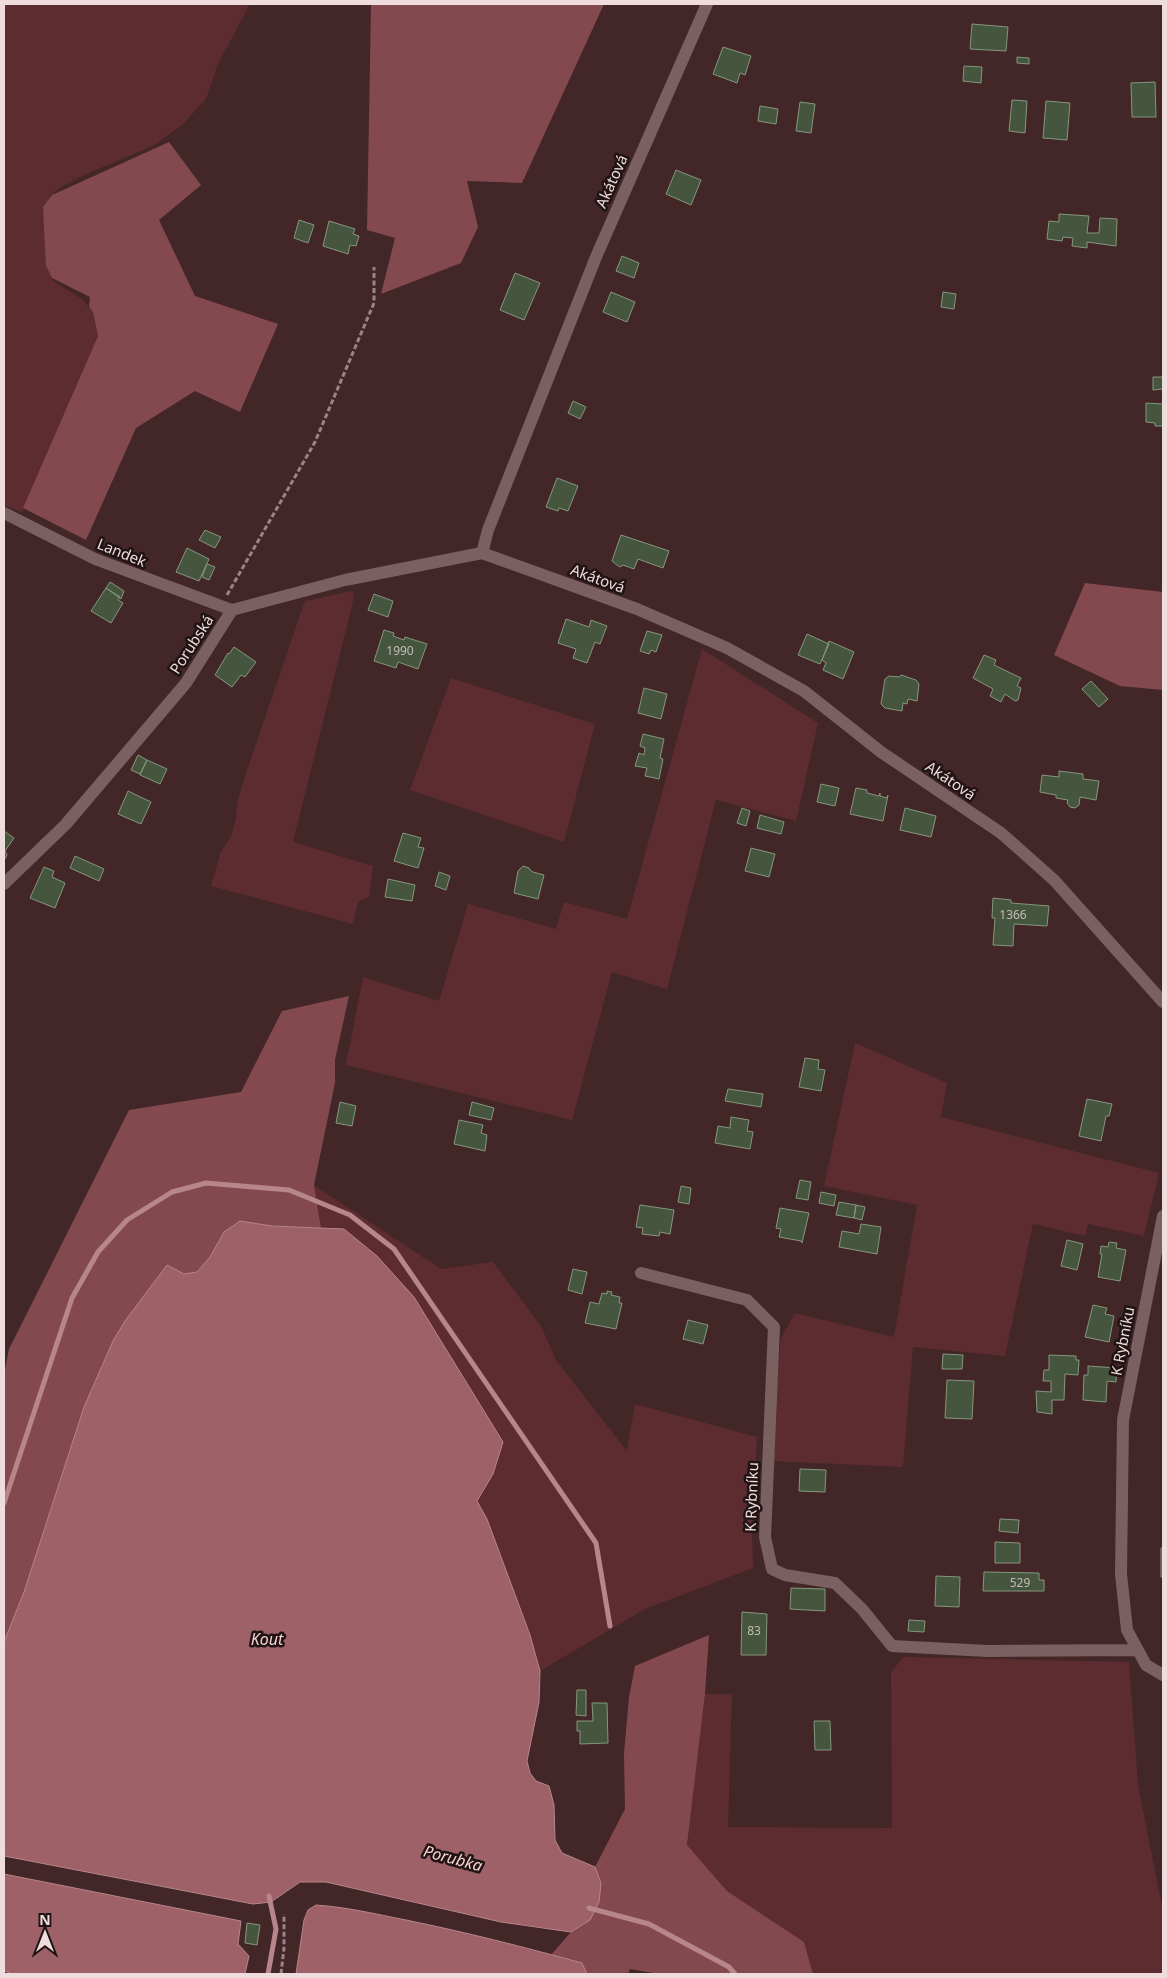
<svg xmlns="http://www.w3.org/2000/svg" width="1167" height="1978" font-family="'Noto Sans',sans-serif">
<rect width="100%" height="100%" fill="#422628"/>
<path fill="#5d2c31" d="M4,4H250L218,64L206,99L182,125L153,146L86,174L61,187L52,195L46,266L53,281L82,299L93,312L98,336L22,512L4,505Z
M351,591L354,594L352,606L293,842L373,866L369,897L358,902L353,924L211,886L220,854L231,836L236,819L237,803L243,782L303,606L306,601Z
M702,649L818,723L796,821L716,800L667,989L612,972L572,1120L346,1065L363,977L439,1001L468,904L556,929L564,902L627,919Z
M451,678L595,724L564,842L410,790Z
M855,1043L947,1083L941,1117L1159,1173L1144,1236L1088,1224L1085,1236L1033,1224L1005,1356L913,1347L903,1467L770,1461L781,1338L795,1313L894,1337L917,1205L824,1186Z
M314,1185L441,1269L493,1262L541,1326L556,1360L627,1451L635,1404L757,1437L752,1526L753,1568L645,1609L540,1671L530,1635L487,1519L477,1501L493,1474L344,1229L321,1228Z
M903,1657L1129,1662L1138,1785L1163,1911V1974H813L804,1942L727,1891L687,1845L705,1694H732L728,1827L892,1828L891,1673Z"/>
<path fill="#83494f" d="M371,4H604L522,183L467,181L478,227L461,263L381,294L395,238L367,230Z
M169,142L201,185L159,220L195,296L278,324L240,412L195,391L136,428L86,540L23,508L98,336L93,312L89,307L90,297L52,278L46,266L43,207L52,195Z
M1085,583L1163,592V690L1120,686L1054,655Z
M349,996L335,1060V1083L314,1185L321,1228L272,1226L240,1222L224,1232L210,1257L197,1272L184,1274L167,1265L126,1321L113,1341L84,1407L24,1592L4,1642V1375L9,1349L129,1110L241,1092L282,1011Z
M709,1635L705,1694L687,1845L727,1891L804,1942L813,1974H659L630,1969L628,1974H587L582,1963L551,1955L571,1932L590,1920L601,1883L595,1867L625,1809L624,1753L629,1697L635,1666Z"/>
<path fill="#9e6167" stroke="#b6868a" d="M240,1221L272,1226L344,1229L377,1256L414,1297L503,1442L493,1474L477,1501L487,1519L530,1635L540,1671L539,1702L527,1761L530,1773L536,1781L549,1786L554,1805L555,1840L562,1853L595,1867L601,1883L599,1902L590,1920L571,1932L501,1922L326,1882H300L271,1902L253,1904L4,1856V1642L24,1592L84,1407L113,1341L125,1321L167,1265L184,1274L197,1272L210,1257L224,1232Z
M4,1874L241,1921L238,1944L249,1956L245,1974H13L4,1971Z
M316,1905C346,1907 376,1914 406,1920C465,1932 524,1947 582,1963L587,1974H296L304,1920L308,1910Z"/>
<g fill="none" stroke-linecap="round" stroke-linejoin="round">
<path stroke="#b6868a" stroke-width="5" d="M4,1503L72,1298L98,1252L127,1220L172,1192L206,1183L289,1190L350,1215L394,1249L596,1543L610,1626
M589,1908L649,1924L729,1967L735,1974
M268,1974L276,1929L269,1896"/>
</g>
<path fill="#46563e" stroke="#86977d" d="M972,24L1008,27L1006,51L970,49Z
M723,47L751,56L745,75L740,73L737,83L713,74Z
M1017,57L1029,58V64L1017,63Z
M964,66L982,67L981,83L963,81Z
M1155,82L1156,117H1132L1131,83Z
M1012,100L1027,101L1025,133L1009,131Z
M1046,101L1070,103L1067,140L1043,138Z
M800,102L815,104L811,133L796,131Z
M760,106L778,109L776,124L758,121Z
M676,170L701,180L691,205L666,194Z
M1059,214L1089,216L1087,233H1099L1100,218L1117,219L1116,246L1087,242V248L1072,246L1073,238L1063,237L1062,241L1047,239L1049,221L1059,222Z
M299,220L314,225L308,243L294,238Z
M329,221L355,229L353,234L359,236L356,246L350,245L348,254L323,246Z
M622,256L639,263L634,278L616,271Z
M515,273L540,283L524,320L500,310Z
M611,292L635,302L627,322L603,312Z
M943,292L956,294L954,309L941,307Z
M1153,377H1163V389L1153,390Z
M573,401L586,407L580,419L568,413Z
M1146,403L1163,404V426H1155V423L1146,422Z
M557,478L578,486L568,511L559,508L558,511L546,507Z
M205,530L221,537L215,548L199,540Z
M621,535L669,551L663,568L638,559L634,569L623,565L620,567L617,565L612,561Z
M187,548L209,559L199,581L176,572Z
M207,564L215,567L209,580L202,577Z
M110,582L124,591L121,599L106,588Z
M106,588L120,597L118,600L123,603L111,623L91,611Z
M374,594L393,601L388,617L368,610Z
M566,619L589,627L591,620L607,626L600,644L595,642L587,663L573,658L576,649L558,643Z
M384,630L394,633L393,636L404,640L405,637L427,644L418,669L398,662L396,668L374,661Z
M647,631L662,635L656,652L651,650L649,654L640,651Z
M807,634L829,644L820,664L798,655Z
M829,641L854,652L843,679L823,670L826,663L822,660Z
M234,647L256,662L245,677L241,675L232,687L215,675L228,653L229,654Z
M984,655L996,660L994,665L1021,678L1017,686L1021,688L1018,700L1015,701L1005,694L1001,702L990,696L993,689L973,678Z
M901,675L916,680L919,684L917,701L908,699L907,704L903,703L902,711L885,708L881,704L885,679L889,676L899,677Z
M1091,681L1108,699L1099,707L1082,689Z
M644,688L667,694L661,719L638,713Z
M643,734L664,739L660,758L663,759L659,779L645,776L647,768L635,766L639,753L644,755L645,748L640,746Z
M138,755L147,760L140,774L131,770Z
M147,760L167,769L160,784L140,775Z
M1059,771L1083,774V779L1099,781L1096,800L1080,797L1079,805L1075,808L1070,807L1067,803L1068,800L1056,798V795L1040,792L1042,775L1059,777Z
M821,784L839,788L835,806L817,802Z
M856,788L867,790V793L879,796L880,793V796L887,798L888,795L883,821L850,814Z
M128,791L151,802L141,824L118,814Z
M742,808L750,811L746,826L737,823Z
M905,808L936,816L931,837L900,830Z
M760,815L784,822L781,834L757,828Z
M4,831L14,838L5,851L7,855L5,859L4,858Z
M403,833L421,838L418,847L424,848L418,868L394,861Z
M751,848L775,854L769,877L745,871Z
M75,856L104,869L99,881L70,868Z
M523,866L529,868V869L533,872L544,875L538,899L514,893L518,871Z
M44,867L54,871L52,877L65,883L55,908L30,898Z
M439,872L450,876L446,890L435,886Z
M388,879L415,885L412,901L385,897Z
M993,898L1011,900V903L1049,906L1047,926L1014,924L1013,946L993,945L995,918H992Z
M805,1058L819,1060L818,1069L825,1070L821,1091L799,1087Z
M728,1089L763,1094L761,1107L725,1101Z
M1087,1099L1112,1104L1109,1116H1106L1101,1141L1079,1136Z
M340,1102L356,1106L352,1126L336,1123Z
M472,1102L494,1108L491,1120L469,1115Z
M731,1117L749,1120L747,1131L753,1132L750,1149L715,1143L718,1126L730,1128Z
M459,1120L483,1125L481,1133L487,1135L485,1151L454,1144Z
M800,1180L811,1182L808,1200L796,1198Z
M681,1186L691,1188L689,1204L678,1202Z
M821,1192L836,1195L834,1206L819,1203Z
M839,1202L856,1205L854,1218L836,1215Z
M640,1205L674,1210L670,1234L660,1232L659,1236L642,1234L643,1228L636,1227Z
M856,1205L865,1207L862,1220L854,1218Z
M780,1208L809,1213L802,1243L801,1241L779,1237L781,1229L776,1228Z
M861,1224L881,1227L877,1254L839,1247L842,1231L859,1234Z
M1067,1240L1083,1244L1077,1270L1061,1266Z
M1109,1242L1117,1243L1116,1248L1126,1250L1120,1281L1098,1277L1102,1254H1100L1101,1246L1108,1247Z
M573,1269L587,1272L582,1294L568,1290Z
M607,1291L612,1292L611,1295L620,1297L619,1303H622L616,1329L585,1323L590,1302L599,1304L602,1293L607,1294Z
M1093,1305L1107,1308L1105,1314L1114,1316L1109,1342L1085,1337Z
M688,1320L708,1325L703,1344L683,1339Z
M943,1354L963,1355L962,1369H942Z
M1049,1355L1076,1356V1360H1079L1078,1375L1065,1374L1064,1400H1052V1414L1037,1412L1036,1391L1051,1392V1381H1043L1044,1370H1049Z
M1088,1366L1117,1368L1116,1382L1107,1381L1106,1402L1083,1400L1084,1375H1088Z
M947,1380L974,1381L972,1419L945,1418Z
M800,1469L826,1470L825,1492L799,1491Z
M1000,1519L1019,1520L1018,1533L999,1531Z
M995,1542L1020,1543V1563H995Z
M1161,1548H1163V1577H1161Z
M984,1572L1039,1573V1580H1044V1591H983Z
M936,1576L960,1577L959,1607L935,1606Z
M791,1588L825,1589V1611L790,1609Z
M742,1612L767,1614L766,1655H741Z
M909,1620L925,1621L924,1632L908,1631Z
M577,1690H586V1716L576,1715Z
M592,1703H607L608,1743L580,1744V1731H577V1721H593Z
M814,1721H830L831,1750H815Z
M247,1923L260,1925L257,1945L245,1943Z"/>
<g fill="none" stroke-linecap="round" stroke-linejoin="round">
<path stroke="#9b8485" stroke-width="3" stroke-dasharray="5 2.5" stroke-linecap="butt" d="M227,595L315,442L374,303V267
M281,1974L284,1948V1914"/>
<path stroke="#7b6062" stroke-width="12" d="M4,513L95,559L232,610
M482,553L637,609L727,648L804,691L881,752L1001,833L1054,880L1163,1002
M482,553L488,530L596,257L707,4
M4,884L66,824L186,683L232,610L345,580L482,553
M1163,1216L1123,1420L1121,1574L1127,1630L1146,1665L1163,1675
M641,1273L747,1300L774,1327L765,1537L772,1569L785,1575L835,1583L862,1609L892,1646L988,1651L1138,1650"/>
</g>
<g text-anchor="middle" dominant-baseline="central" stroke-width="5" stroke-linejoin="round" paint-order="stroke">
<g font-size="12" fill="#c5bab5">
<text x="400" y="650">1990</text>
<text x="1013" y="914">1366</text>
<text x="1020" y="1582">529</text>
<text x="754" y="1630">83</text>
</g>
<g font-size="15" fill="#efdcdd" stroke="#201314">
<text transform="translate(611 181) rotate(-66)">Akátová</text>
<text transform="translate(122 552) rotate(22)">Landek</text>
<text transform="translate(598 578) rotate(20)">Akátová</text>
<text transform="translate(191 644) rotate(-57)">Porubská</text>
<text transform="translate(951 780) rotate(34)">Akátová</text>
<text transform="translate(1122 1341) rotate(-79)">K Rybníku</text>
<text transform="translate(751 1497) rotate(-88)">K Rybníku</text>
</g>
<g font-size="16" font-style="italic" fill="#f8d1d3" stroke="#201314">
<text x="267" y="1639">Kout</text>
<text transform="translate(453 1858) rotate(15)">Porubka</text>
</g>
</g>
<rect width="1167" height="1978" fill="none" stroke="#efdcdd" stroke-width="10"/>
<g transform="translate(45 1933)" stroke="#201314" stroke-width="4" paint-order="stroke">
<path d="M0-4L9 19L0 12L-9 19Z" fill="#efdcdd"/>
<text y="-8" font-size="14" font-weight="bold" text-anchor="middle" fill="#efdcdd">N</text>
</g>
</svg>
